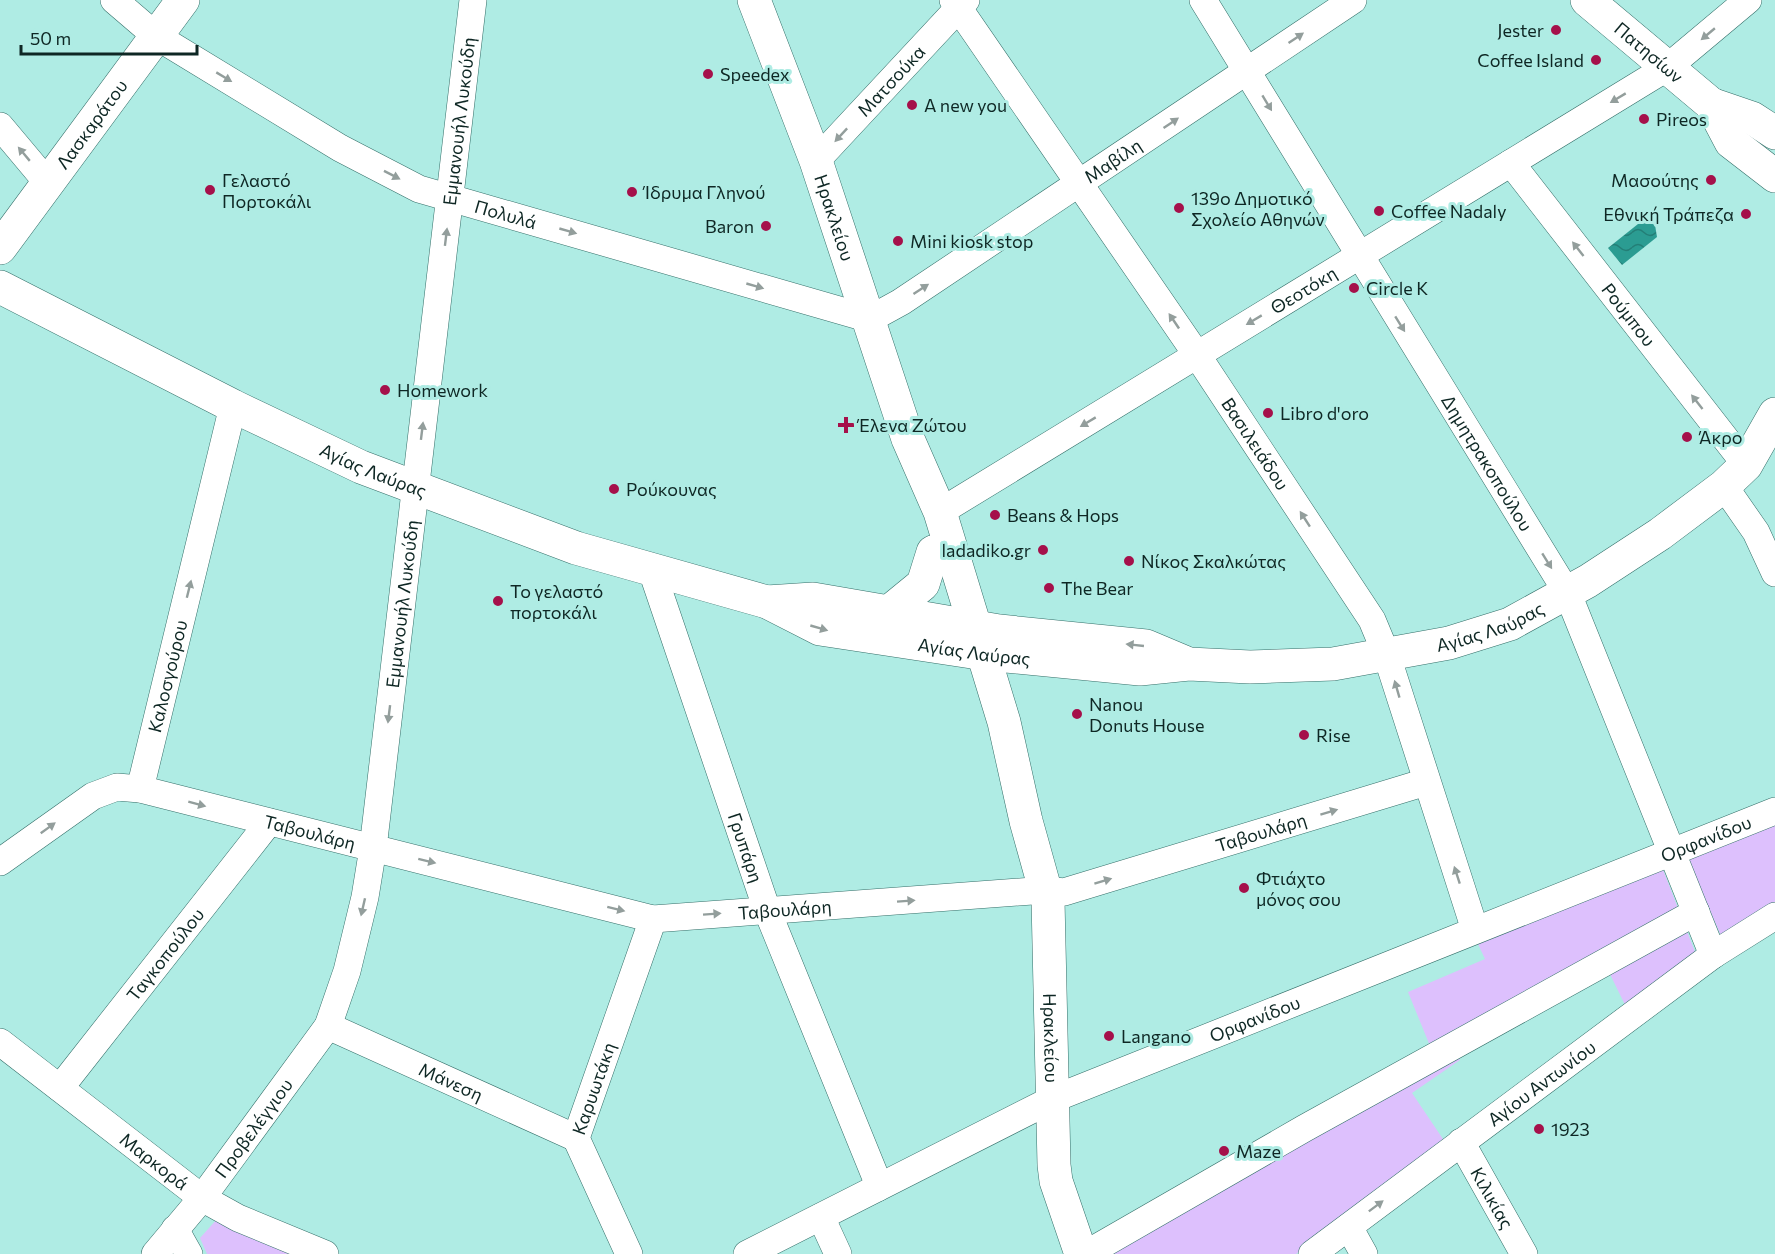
<svg xmlns="http://www.w3.org/2000/svg" width="1775" height="1254" font-family="Commissioner,sans-serif">
<defs>
<pattern id="water-waves" width="16" height="10" patternUnits="userSpaceOnUse" patternTransform="scale(1.5)"><rect width="16" height="10" fill="#2b9c92"/><path d="M0 5q4-4 8 0t8 0" fill="none" stroke="#237f77"/></pattern>
</defs>
<rect width="100%" height="100%" fill="#afece4"/>
<path fill="#ddc0fd" d="M1775,819V908L1725,945L1686,856Z
M1662,867L1697,957L1627,1009L1608,970L1456,1054L1460,1060L1412,1093L1447,1145L1296,1254H1112L1430,1046L1408,992L1485,959L1477,942Z
M218,1218L296,1254H207L200,1238Z"/>
<path fill="url(#water-waves)" d="M1643,220L1655,225L1657,237L1622,265L1608,248Z"/>
<g fill="none" stroke-linecap="round" stroke-linejoin="round">
<defs>
<g id="street">
<path id="s1" d="M114,0L156,36L340,148L419,189L870,319L901,302L1353,0"/>
<path id="s2" d="M953,0L1197,355L1372,620L1387,656L1475,930"/>
<path id="s3" d="M1203,0L1568,594L1713,955"/>
<path d="M0,126L47,182"/>
<path id="s4" d="M816,161L966,0"/>
<path id="s5" d="M1511,163L1746,465"/>
<path d="M1724,486L1756,532L1775,573"/>
<path id="s6" d="M940,512L1668,67L1748,0"/>
<path id="s7" d="M652,571L767,910L876,1178L877,1188"/>
<path id="s8" d="M140,789L233,406"/>
<path id="s9" d="M0,862L93,796L117,787L140,789L653,919L1046,890L1064,892L1426,782"/>
<path id="s10" d="M328,1026L576,1138"/>
<path id="s11" d="M0,1042L202,1198L238,1218L325,1254"/>
<path id="s12" d="M60,1088L269,822"/>
<path id="s13" d="M1461,1142L1524,1254"/>
<path d="M821,1217L838,1254"/>
<path d="M1349,1227L1364,1254"/>
<path d="M175,1229L189,1254"/>
<path id="s14" d="M155,1254L202,1198L328,1026L347,971L365,897L373,848L473,0"/>
<path id="s15" d="M629,1254L576,1138L653,919"/>
<path id="s16" d="M747,1254L1053,1099L1775,811"/>
<path d="M1086,1254L1305,1128L1696,912"/>
<path id="s17" d="M1312,1254L1713,955L1775,916"/>
</g>
<g id="secondary">
<path id="s18" d="M754,0L816,161L908,439L940,512L1004,722L1026,821L1048,900L1054,1165L1056,1181L1081,1254"/>
<path id="s19" d="M0,248L183,0"/>
<path id="s20" d="M0,287L233,406L361,467L576,548L767,602L820,629L985,654L1140,669L1189,664L1250,667L1333,664L1449,643L1510,624L1588,581L1660,534L1724,486L1746,465L1775,414"/>
<path d="M767,602L813,599L999,631L1146,646L1184,662"/>
<path d="M890,611L923,584L933,552"/>
</g>
<g id="primary">
<path id="s21" d="M1587,0L1711,104L1731,142L1775,176"/>
<path d="M1711,104L1752,118L1775,133"/>
</g>
</defs>
<use href="#street" stroke="#346f69" stroke-width="28"/>
<use href="#secondary" stroke="#346f69" stroke-width="34"/>
<use href="#primary" stroke="#346f69" stroke-width="34"/>
<use href="#street" stroke="#fff" stroke-width="27"/>
<use href="#secondary" stroke="#fff" stroke-width="33"/>
<use href="#primary" stroke="#fff" stroke-width="33"/>
</g>
<defs><path id="oneway-solid" d="M-6-.8H1V-3.2L6.5 0L1 3.2V.8H-6Z" transform="scale(1.5)"/></defs>
<g fill="#939e9c">
<use href="#oneway-solid" transform="translate(1708 34) rotate(140)"/>
<use href="#oneway-solid" transform="translate(1296 38) rotate(-34)"/>
<use href="#oneway-solid" transform="translate(224 77) rotate(31)"/>
<use href="#oneway-solid" transform="translate(1618 98) rotate(149)"/>
<use href="#oneway-solid" transform="translate(1267 103) rotate(59)"/>
<use href="#oneway-solid" transform="translate(1171 123) rotate(-34)"/>
<use href="#oneway-solid" transform="translate(841 135) rotate(133)"/>
<use href="#oneway-solid" transform="translate(24 154) rotate(-130)"/>
<use href="#oneway-solid" transform="translate(392 175) rotate(27)"/>
<use href="#oneway-solid" transform="translate(568 231) rotate(16)"/>
<use href="#oneway-solid" transform="translate(446 237) rotate(-83)"/>
<use href="#oneway-solid" transform="translate(1578 249) rotate(-128)"/>
<use href="#oneway-solid" transform="translate(755 286) rotate(16)"/>
<use href="#oneway-solid" transform="translate(921 289) rotate(-33)"/>
<use href="#oneway-solid" transform="translate(1254 320) rotate(149)"/>
<use href="#oneway-solid" transform="translate(1174 321) rotate(-124)"/>
<use href="#oneway-solid" transform="translate(1400 324) rotate(58)"/>
<use href="#oneway-solid" transform="translate(1697 402) rotate(-128)"/>
<use href="#oneway-solid" transform="translate(1088 422) rotate(149)"/>
<use href="#oneway-solid" transform="translate(422 431) rotate(-83)"/>
<use href="#oneway-solid" transform="translate(1305 519) rotate(-123)"/>
<use href="#oneway-solid" transform="translate(1547 561) rotate(58)"/>
<use href="#oneway-solid" transform="translate(189 589) rotate(-76)"/>
<use href="#oneway-solid" transform="translate(819 628) rotate(16)"/>
<use href="#oneway-solid" transform="translate(1135 645) rotate(-174)"/>
<use href="#oneway-solid" transform="translate(1397 689) rotate(-106)"/>
<use href="#oneway-solid" transform="translate(389 714) rotate(97)"/>
<use href="#oneway-solid" transform="translate(197 804) rotate(15)"/>
<use href="#oneway-solid" transform="translate(1329 812) rotate(-17)"/>
<use href="#oneway-solid" transform="translate(48 828) rotate(-36)"/>
<use href="#oneway-solid" transform="translate(427 861) rotate(14)"/>
<use href="#oneway-solid" transform="translate(1457 875) rotate(-108)"/>
<use href="#oneway-solid" transform="translate(1103 881) rotate(-17)"/>
<use href="#oneway-solid" transform="translate(906 901) rotate(-4)"/>
<use href="#oneway-solid" transform="translate(363 907) rotate(103)"/>
<use href="#oneway-solid" transform="translate(616 909) rotate(14)"/>
<use href="#oneway-solid" transform="translate(712 914) rotate(-4)"/>
<use href="#oneway-solid" transform="translate(1376 1206) rotate(-37)"/>
</g>
<g fill="#a5104a" stroke="#afece4" stroke-width="2">
<circle cx="1556" cy="30" r="6"/>
<circle cx="1596" cy="60" r="6"/>
<circle cx="708" cy="74" r="6"/>
<circle cx="912" cy="105" r="6"/>
<circle cx="1644" cy="119" r="6"/>
<circle cx="1711" cy="180" r="6"/>
<circle cx="210" cy="190" r="6"/>
<circle cx="632" cy="192" r="6"/>
<circle cx="1179" cy="208" r="6"/>
<circle cx="1379" cy="211" r="6"/>
<circle cx="1746" cy="214" r="6"/>
<circle cx="766" cy="226" r="6"/>
<circle cx="898" cy="241" r="6"/>
<circle cx="1354" cy="288" r="6"/>
<circle cx="385" cy="390" r="6"/>
<circle cx="1268" cy="413" r="6"/>
<path d="M843 416h6v6h6v6h-6v6h-6v-6h-6v-6h6z"/>
<circle cx="1687" cy="437" r="6"/>
<circle cx="614" cy="489" r="6"/>
<circle cx="995" cy="515" r="6"/>
<circle cx="1043" cy="550" r="6"/>
<circle cx="1129" cy="561" r="6"/>
<circle cx="1049" cy="588" r="6"/>
<circle cx="498" cy="601" r="6"/>
<circle cx="1077" cy="714" r="6"/>
<circle cx="1304" cy="735" r="6"/>
<circle cx="1244" cy="888" r="6"/>
<circle cx="1109" cy="1036" r="6"/>
<circle cx="1539" cy="1129" r="6"/>
<circle cx="1224" cy="1151" r="6"/>
</g>
<g text-anchor="middle" dominant-baseline="central" stroke-width="6" stroke-linejoin="round" paint-order="stroke">
<g font-size="18" fill="#0e2724" stroke="#afece4" text-anchor="start">
<text x="1544" y="30" text-anchor="end">Jester</text>
<text x="1584" y="60" text-anchor="end">Coffee Island</text>
<text x="720" y="74">Speedex</text>
<text x="924" y="105">A new you</text>
<text x="1656" y="119">Pireos</text>
<text x="222" y="180">Γελαστό<tspan x="222" dy="21">Πορτοκάλι</tspan></text>
<text x="1699" y="180" text-anchor="end">Μασούτης</text>
<text x="644" y="192">Ίδρυμα Γληνού</text>
<text x="1191" y="198">139ο Δημοτικό<tspan x="1191" dy="21">Σχολείο Αθηνών</tspan></text>
<text x="1391" y="211">Coffee Nadaly</text>
<text x="1734" y="214" text-anchor="end">Εθνική Τράπεζα</text>
<text x="754" y="226" text-anchor="end">Baron</text>
<text x="910" y="241">Mini kiosk stop</text>
<text x="1366" y="288">Circle K</text>
<text x="397" y="390">Homework</text>
<text x="1280" y="413">Libro d'oro</text>
<text x="858" y="425">Έλενα Ζώτου</text>
<text x="1699" y="437">Άκρο</text>
<text x="626" y="489">Ρούκουνας</text>
<text x="1007" y="515">Beans &amp; Hops</text>
<text x="1031" y="550" text-anchor="end">ladadiko.gr</text>
<text x="1141" y="561">Νίκος Σκαλκώτας</text>
<text x="1061" y="588">The Bear</text>
<text x="510" y="591">Το γελαστό<tspan x="510" dy="21">πορτοκάλι</tspan></text>
<text x="1089" y="704">Nanou<tspan x="1089" dy="21">Donuts House</tspan></text>
<text x="1316" y="735">Rise</text>
<text x="1256" y="878">Φτιάχτο<tspan x="1256" dy="21">μόνος σου</tspan></text>
<text x="1121" y="1036">Langano</text>
<text x="1551" y="1129">1923</text>
<text x="1236" y="1151">Maze</text>
</g>
<g font-size="18" fill="#0e2724" stroke="#afece4">
<text stroke="none"><textPath href="#s21" startOffset="81">Πατησίων</textPath></text>
<text stroke="none"><textPath href="#s4" startOffset="110">Ματσούκα</textPath></text>
<text stroke="none"><textPath href="#s14" startOffset="1202">Εμμανουήλ Λυκούδη</textPath></text>
<text stroke="none"><textPath href="#s19" startOffset="154">Λασκαράτου</textPath></text>
<text stroke="none"><textPath href="#s1" startOffset="1119">Μαβίλη</textPath></text>
<text stroke="none"><textPath href="#s1" startOffset="450">Πολυλά</textPath></text>
<text stroke="none"><textPath href="#s18" startOffset="232">Ηρακλείου</textPath></text>
<text stroke="none"><textPath href="#s6" startOffset="426">Θεοτόκη</textPath></text>
<text stroke="none"><textPath href="#s5" startOffset="192">Ρούμπου</textPath></text>
<text stroke="none"><textPath href="#s2" startOffset="537">Βασιλειάδου</textPath></text>
<text stroke="none"><textPath href="#s3" startOffset="543">Δημητρακοπούλου</textPath></text>
<text stroke="none"><textPath href="#s20" startOffset="416">Αγίας Λαύρας</textPath></text>
<text stroke="none"><textPath href="#s14" startOffset="716">Εμμανουήλ Λυκούδη</textPath></text>
<text stroke="none"><textPath href="#s20" startOffset="1569">Αγίας Λαύρας</textPath></text>
<text stroke="none"><textPath href="#s20" startOffset="1047">Αγίας Λαύρας</textPath></text>
<text stroke="none"><textPath href="#s8" startOffset="116">Καλοσγούρου</textPath></text>
<text stroke="none"><textPath href="#s9" startOffset="338">Ταβουλάρη</textPath></text>
<text stroke="none"><textPath href="#s9" startOffset="1310">Ταβουλάρη</textPath></text>
<text stroke="none"><textPath href="#s16" startOffset="1046">Ορφανίδου</textPath></text>
<text stroke="none"><textPath href="#s7" startOffset="292">Γρυπάρη</textPath></text>
<text stroke="none"><textPath href="#s9" startOffset="824">Ταβουλάρη</textPath></text>
<text stroke="none"><textPath href="#s12" startOffset="170">Ταγκοπούλου</textPath></text>
<text stroke="none"><textPath href="#s16" startOffset="560">Ορφανίδου</textPath></text>
<text stroke="none"><textPath href="#s18" startOffset="1086">Ηρακλείου</textPath></text>
<text stroke="none"><textPath href="#s10" startOffset="135">Μάνεση</textPath></text>
<text stroke="none"><textPath href="#s17" startOffset="286">Αγίου Αντωνίου</textPath></text>
<text stroke="none"><textPath href="#s15" startOffset="180">Καρυωτάκη</textPath></text>
<text stroke="none"><textPath href="#s14" startOffset="160">Προβελέγγιου</textPath></text>
<text stroke="none"><textPath href="#s11" startOffset="195">Μαρκορά</textPath></text>
<text stroke="none"><textPath href="#s13" startOffset="64">Κιλικίας</textPath></text>
</g>
</g>
<path d="M21 45v9h176v-9" fill="none" stroke="#0e2724" stroke-width="3"/>
<text x="30" y="45" font-size="18" fill="#0e2724" stroke="#afece4" stroke-width="4.5" paint-order="stroke">50 m</text>
</svg>
